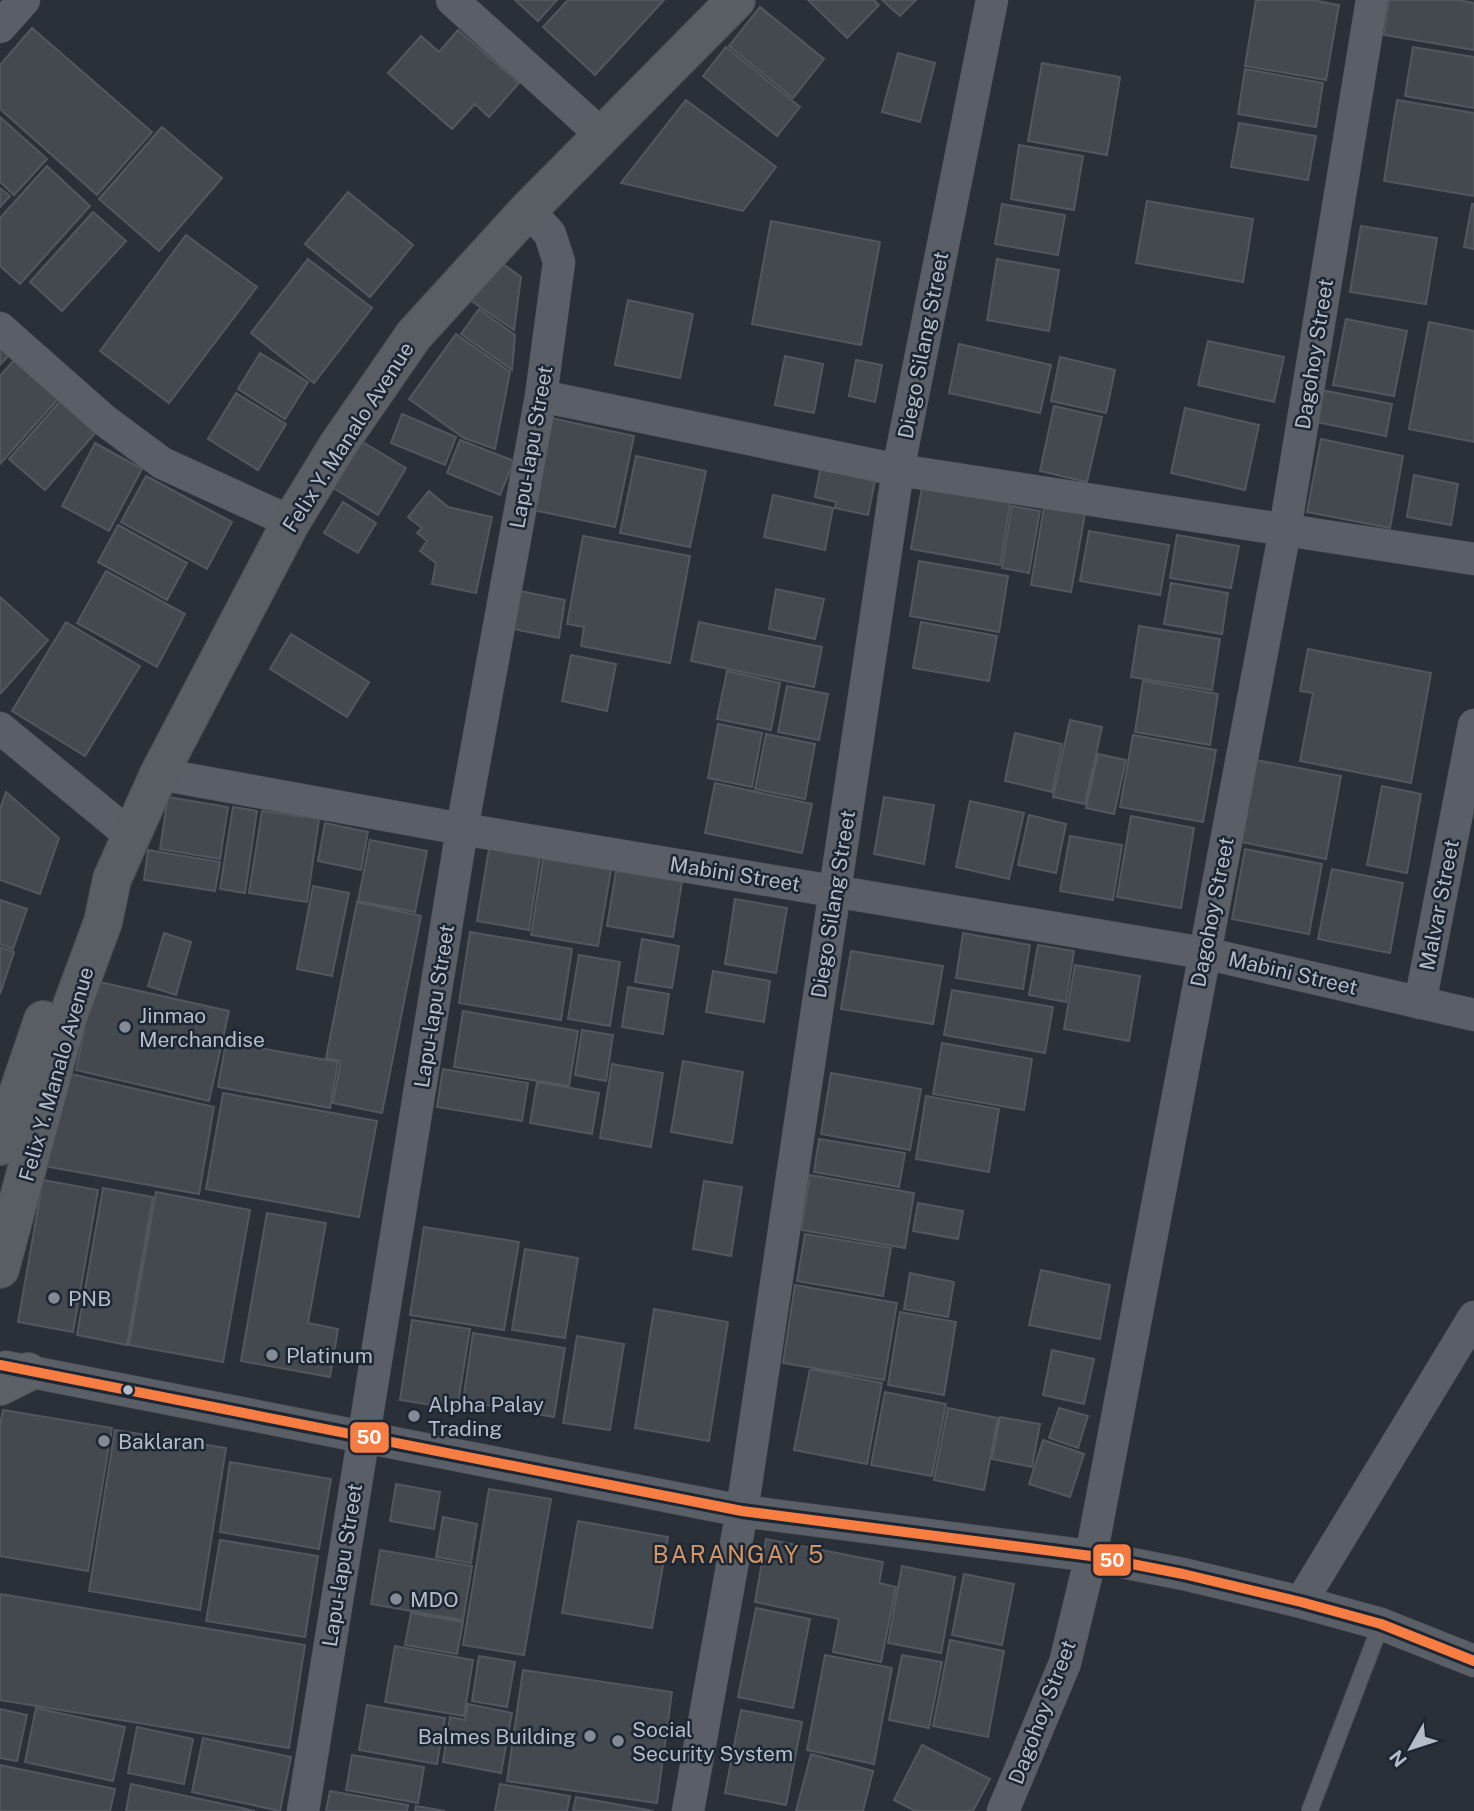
<svg xmlns="http://www.w3.org/2000/svg" width="1474" height="1811" font-family="'Public Sans',sans-serif">
<rect width="100%" height="100%" fill="#2a3038"/>
<path fill="#444950" stroke="#52575f" stroke-width="2" d="M515,0H557L538,21Z
M568,0H664L595,75L543,27Z
M808,0H874L879,5L847,38Z
M882,0H916L900,16Z
M1256,0H1312L1339,5L1326,80L1245,66Z
M1389,0H1458L1474,3V50L1384,35Z
M760,7L824,59L793,98L729,46Z
M32,28L152,132L97,195L0,109V65Z
M458,30L519,83L489,117L475,104L452,129L388,73L421,36L439,52Z
M726,47L800,107L777,136L703,76Z
M1413,47L1474,57V108L1405,96Z
M898,53L935,63L920,122L882,112Z
M1042,63L1120,77L1107,155L1028,141Z
M1245,69L1323,83L1316,127L1238,114Z
M686,100L776,167L743,211L621,183Z
M1397,100L1474,113V196L1384,181Z
M0,117L47,159L14,195L0,182Z
M1239,123L1316,136L1308,180L1231,167Z
M162,127L222,178L159,251L99,199Z
M1019,145L1083,156L1074,210L1011,199Z
M47,166L90,206L20,284L0,266V218Z
M0,188L10,196L0,207Z
M348,192L413,245L370,297L305,244Z
M1147,201L1253,219L1243,282L1136,263Z
M1002,204L1065,215L1058,255L995,244Z
M1472,204H1474V249L1464,247Z
M93,212L126,241L62,311L30,282Z
M771,221L880,242L861,345L752,324Z
M1361,226L1437,238L1426,304L1350,292Z
M186,235L257,287L169,403L100,351Z
M308,259L372,308L314,383L251,333Z
M997,259L1059,270L1049,331L987,320Z
M498,260L521,277L514,330L470,300Z
M628,300L693,314L680,378L615,365Z
M479,309L515,335L512,370L461,334Z
M1346,319L1407,331L1394,396L1333,385Z
M1429,322L1474,331V442L1409,429Z
M456,334L510,372L495,449L464,438L409,399Z
M1208,341L1284,357L1274,402L1198,385Z
M959,344L1051,365L1040,413L949,393Z
M0,347L9,355L0,365Z
M260,353L308,382L285,419L238,389Z
M785,356L823,364L814,413L775,405Z
M1060,357L1115,370L1106,413L1051,401Z
M14,360L58,399L0,464V376Z
M856,360L882,365L875,402L849,396Z
M1322,390L1392,404L1386,436L1316,422Z
M236,393L286,424L258,470L208,439Z
M62,399L97,431L45,490L9,459Z
M1054,406L1102,417L1087,482L1040,471Z
M1185,408L1259,425L1245,490L1171,473Z
M402,414L456,437L445,465L391,443Z
M551,418L634,436L615,527L533,510Z
M1321,439L1403,456L1390,528L1307,512Z
M460,440L514,461L500,495L447,473Z
M361,441L406,468L378,515L333,488Z
M95,443L142,469L109,531L62,506Z
M636,456L706,471L690,547L620,533Z
M821,465L876,476L868,515L835,508L836,502L815,497Z
M1414,475L1458,484L1451,525L1407,517Z
M146,476L232,522L207,569L121,522Z
M923,481L1011,497L1000,565L911,549Z
M429,491L448,507L492,517L476,593L432,584L436,563L420,551L427,541L417,533L422,528L408,517Z
M773,495L833,508L825,550L764,537Z
M1045,501L1086,508L1071,592L1031,585Z
M343,502L376,523L358,553L324,533Z
M1012,506L1040,511L1029,573L1002,568Z
M118,525L187,563L167,600L98,562Z
M1089,531L1169,545L1160,595L1080,581Z
M1177,535L1239,546L1231,588L1170,578Z
M583,536L690,556L670,663L581,646L584,627L567,624Z
M919,561L1008,576L999,632L910,616Z
M106,571L185,614L157,667L77,623Z
M1171,583L1228,593L1222,634L1164,624Z
M776,589L824,599L815,639L769,629Z
M520,591L565,600L559,638L513,629Z
M0,597L48,640L1,693L0,692Z
M66,622L140,666L85,756L12,711Z
M699,622L822,647L814,687L691,661Z
M921,622L997,636L989,681L913,668Z
M1139,626L1220,639L1212,690L1131,677Z
M291,634L369,682L347,717L270,669Z
M1308,649L1431,673L1411,783L1300,761L1313,693L1300,691Z
M571,655L616,664L607,711L562,701Z
M727,671L780,683L771,730L717,719Z
M1143,681L1218,694L1210,745L1135,732Z
M787,686L828,694L819,740L778,732Z
M1070,720L1102,727L1085,804L1053,797Z
M718,724L762,733L752,787L708,778Z
M1015,733L1062,744L1052,792L1005,781Z
M766,734L815,744L805,799L755,789Z
M1133,735L1216,750L1203,822L1120,807Z
M1098,754L1126,760L1114,814L1086,808Z
M1251,759L1341,776L1326,859L1236,841Z
M715,783L812,804L802,853L705,833Z
M1382,786L1421,794L1407,873L1367,865Z
M6,792L59,838L40,894L0,880V809Z
M168,797L228,807L220,859L160,849Z
M884,797L934,805L924,864L874,854Z
M970,801L1024,813L1009,879L956,867Z
M233,807L257,811L245,893L220,889Z
M262,811L319,819L307,902L249,893Z
M1029,815L1066,824L1056,873L1018,865Z
M1131,816L1194,828L1181,908L1117,897Z
M325,823L368,832L361,870L318,861Z
M1070,836L1122,845L1113,900L1060,891Z
M370,840L427,851L415,912L358,901Z
M489,849L540,857L529,930L477,921Z
M1245,849L1322,864L1309,934L1232,919Z
M148,850L220,862L215,891L144,880Z
M543,859L611,870L598,946L531,935Z
M1332,869L1403,883L1390,953L1318,939Z
M616,871L682,882L673,937L607,926Z
M313,886L349,893L332,976L297,969Z
M735,899L787,908L776,973L725,964Z
M0,900L27,909L13,949L0,944Z
M357,902L421,916L382,1113L333,1103L341,1061L326,1058Z
M470,932L572,949L561,1020L459,1003Z
M164,933L191,942L176,995L148,986Z
M963,933L1030,945L1023,989L956,978Z
M642,939L679,946L672,988L635,982Z
M1038,945L1074,951L1066,1002L1029,995Z
M0,947L14,952L0,994Z
M851,951L943,966L933,1024L841,1009Z
M579,955L620,962L610,1026L568,1019Z
M1075,965L1140,976L1129,1041L1064,1029Z
M713,971L770,981L764,1022L706,1012Z
M95,981L229,1011L209,1101L76,1070Z
M628,987L669,994L663,1034L622,1027Z
M952,990L1053,1007L1045,1053L944,1035Z
M463,1011L578,1031L569,1086L454,1067Z
M582,1030L613,1035L606,1081L575,1075Z
M226,1042L338,1062L330,1108L218,1087Z
M942,1043L1032,1059L1024,1110L933,1094Z
M683,1061L743,1072L732,1143L671,1132Z
M612,1064L663,1073L651,1147L600,1138Z
M443,1069L528,1083L522,1121L437,1107Z
M831,1073L921,1089L910,1150L821,1134Z
M71,1074L214,1107L199,1194L44,1166Z
M537,1082L599,1093L592,1134L530,1123Z
M223,1093L377,1121L359,1217L206,1189Z
M926,1096L999,1109L989,1172L916,1159Z
M819,1139L905,1153L899,1187L814,1172Z
M810,1175L914,1193L905,1248L801,1230Z
M43,1180L98,1190L73,1332L18,1322Z
M704,1181L742,1187L731,1256L693,1249Z
M103,1188L153,1197L127,1345L77,1335Z
M156,1192L250,1210L223,1362L129,1345Z
M918,1203L963,1211L958,1239L913,1231Z
M267,1213L326,1223L308,1323L338,1329L330,1377L241,1361Z
M424,1227L519,1242L504,1330L410,1315Z
M805,1234L891,1248L883,1296L797,1281Z
M525,1249L578,1258L565,1338L512,1330Z
M1041,1270L1110,1285L1100,1339L1029,1325Z
M910,1273L954,1282L948,1317L904,1309Z
M795,1285L897,1303L884,1380L783,1363Z
M654,1309L728,1322L709,1441L635,1428Z
M900,1312L956,1322L944,1395L888,1385Z
M412,1320L470,1329L457,1409L400,1400Z
M473,1333L565,1348L554,1417L463,1401Z
M577,1336L624,1344L610,1430L563,1423Z
M1052,1350L1094,1359L1084,1404L1043,1395Z
M810,1369L882,1383L867,1464L794,1450Z
M885,1392L946,1404L932,1476L871,1465Z
M948,1408L998,1418L984,1490L934,1480Z
M1059,1408L1088,1416L1078,1448L1049,1438Z
M3,1410L112,1428L88,1571L0,1556V1425Z
M1000,1417L1040,1424L1032,1467L992,1459Z
M115,1430L226,1448L200,1610L89,1591Z
M1043,1440L1084,1454L1070,1497L1029,1484Z
M230,1462L331,1479L319,1549L220,1532Z
M396,1484L440,1492L434,1529L390,1521Z
M489,1489L551,1499L524,1655L463,1645Z
M443,1517L477,1524L471,1563L436,1557Z
M578,1521L668,1537L652,1628L562,1613Z
M766,1539L883,1562L879,1583L896,1587L881,1662L833,1652L839,1619L755,1602Z
M220,1540L318,1556L305,1637L206,1621Z
M380,1550L472,1566L463,1620L371,1604Z
M902,1566L955,1577L941,1653L888,1643Z
M964,1574L1014,1584L1002,1645L952,1635Z
M0,1594L305,1645L289,1748L0,1700Z
M756,1608L810,1619L793,1708L738,1697Z
M411,1613L463,1622L457,1654L405,1645Z
M950,1640L1004,1651L988,1737L933,1726Z
M395,1646L473,1660L464,1716L385,1702Z
M825,1655L892,1668L874,1764L807,1750Z
M902,1655L942,1662L929,1728L889,1720Z
M479,1656L515,1662L507,1707L472,1701Z
M523,1670L672,1692L657,1803L507,1781Z
M468,1704L512,1713L501,1773L443,1762L450,1717L465,1720Z
M367,1705L445,1718L437,1764L359,1750Z
M36,1708L125,1727L113,1781L25,1762Z
M0,1709L27,1715L17,1761L0,1758Z
M741,1710L802,1722L786,1805L725,1793Z
M137,1727L193,1739L184,1784L128,1773Z
M203,1738L291,1757L280,1811L192,1792Z
M922,1745L990,1779L973,1811H915L894,1800Z
M811,1754L873,1771L863,1811H796Z
M352,1755L424,1767L418,1803L346,1790Z
M0,1765L115,1789L110,1811H0Z
M131,1784L255,1811H126Z
M500,1784L570,1796L567,1811H495Z
M330,1791L408,1805L407,1811H326Z
M576,1797L654,1811H573Z
M416,1806L445,1811H415Z"/>
<g fill="none" stroke-linecap="round" stroke-linejoin="round">
<defs>
<path id="lane" d="M1310,1810L1381,1624"/>
<path id="street" d="M452,0L602,135
M0,27L24,0
M0,328L104,420L162,463L291,522
M541,396L898,470L1474,559
M0,728L130,835
M159,774L462,829L1204,953L1474,1015
M1420,1003L1474,725
M6,1367L742,1511L1091,1556L1183,1574L1301,1602L1381,1624L1474,1661
M1301,1602L1474,1317
M303,1811L462,829L541,396L559,262L550,234L528,210
M688,1811L742,1511L898,470L992,0
M1003,1811L1065,1663L1091,1556L1285,530L1372,0"/>
<path id="secondary" d="M0,1146L43,1020
M0,1269L67,1019L103,922L112,879L159,774L291,522L338,445L414,335L528,210L736,0"/>
<path id="primary" d="M0,1386L28,1372"/>
</defs>
<use href="#lane" stroke="#484c53" stroke-width="18"/>
<use href="#street" stroke="#484c53" stroke-width="33"/>
<use href="#secondary" stroke="#484c53" stroke-width="40"/>
<use href="#primary" stroke="#484c55" stroke-width="40"/>
<use href="#lane" stroke="#5a5e66" stroke-width="16"/>
<use href="#street" stroke="#5a5e66" stroke-width="32"/>
<use href="#secondary" stroke="#595d64" stroke-width="38"/>
<use href="#primary" stroke="#5c6168" stroke-width="38"/>
<defs>
<path id="bus-1" d="M0,1365L742,1511L1091,1556L1183,1574L1301,1602L1381,1624L1474,1661"/>
</defs>
<use href="#bus-1" stroke="#1d2633" stroke-width="16"/>
<use href="#bus-1" stroke="#f77d43" stroke-width="10"/>
</g>
<g fill="#848b96" stroke="#1d2633" stroke-width="2.5">
<circle cx="125" cy="1027" r="7"/>
<circle cx="54" cy="1298" r="7"/>
<circle cx="272" cy="1355" r="7"/>
<circle cx="414" cy="1416" r="7"/>
<circle cx="104" cy="1441" r="7"/>
<circle cx="396" cy="1599" r="7"/>
<circle cx="590" cy="1736" r="7"/>
<circle cx="618" cy="1741" r="7"/>
</g>
<circle fill="#b4bcc9" stroke="#1d2633" stroke-width="2.5" cx="128" cy="1390" r="6"/>
<g text-anchor="middle" dominant-baseline="central" stroke-width="5" stroke-linejoin="round" paint-order="stroke">
<g font-size="21" fill="#b4bcc9" stroke="#1d2633">
<text transform="translate(923 345) rotate(-79)">Diego Silang Street</text>
<text transform="translate(1314 354) rotate(-81)">Dagohoy Street</text>
<text transform="translate(348 437) rotate(-57)">Felix Y. Manalo Avenue</text>
<text transform="translate(531 447) rotate(-80)">Lapu-lapu Street</text>
<text transform="translate(735 874) rotate(9)">Mabini Street</text>
<text transform="translate(833 904) rotate(-81)">Diego Silang Street</text>
<text transform="translate(1439 905) rotate(-79)">Malvar Street</text>
<text transform="translate(1212 912) rotate(-79)">Dagohoy Street</text>
<text transform="translate(1293 973) rotate(13)">Mabini Street</text>
<text transform="translate(434 1006) rotate(-81)">Lapu-lapu Street</text>
<text transform="translate(56 1074) rotate(-74)">Felix Y. Manalo Avenue</text>
<text transform="translate(342 1565) rotate(-81)">Lapu-lapu Street</text>
<text transform="translate(1042 1712) rotate(-69)">Dagohoy Street</text>
</g>
<g font-size="21" fill="#b4bcc9" stroke="#1d2633" text-anchor="start">
<text x="139" y="1015">Jinmao<tspan x="139" dy="24">Merchandise</tspan></text>
<text x="68" y="1298">PNB</text>
<text x="286" y="1355">Platinum</text>
<text x="428" y="1404">Alpha Palay<tspan x="428" dy="24">Trading</tspan></text>
<text x="118" y="1441">Baklaran</text>
<text x="410" y="1599">MDO</text>
<text x="632" y="1729">Social<tspan x="632" dy="24">Security System</tspan></text>
<text x="576" y="1736" text-anchor="end">Balmes Building</text>
</g>
<g font-size="24" letter-spacing="2" fill="#d59563" stroke="#1d2633">
<text x="739" y="1554">BARANGAY 5</text>
</g>
</g>
<g stroke="#1d2633" stroke-width="2.5">
<rect x="349" y="1421" width="41" height="33" rx="7" fill="#f77d43"/>
<rect x="1092" y="1543" width="40" height="34" rx="7" fill="#f77d43"/>
</g>
<g font-size="19" text-anchor="middle" font-weight="bold" fill="#fff">
<text x="369" y="1444">50</text>
<text x="1112" y="1567">50</text>
</g>
<g transform="translate(1411 1748) rotate(231)" stroke="#1d2633" stroke-width="5" paint-order="stroke">
<path d="M0-5L12 26L0 18L-12 26Z" fill="#b4bcc9"/>
<text y="-10" font-size="19" font-weight="bold" text-anchor="middle" fill="#b4bcc9">N</text>
</g>
</svg>
